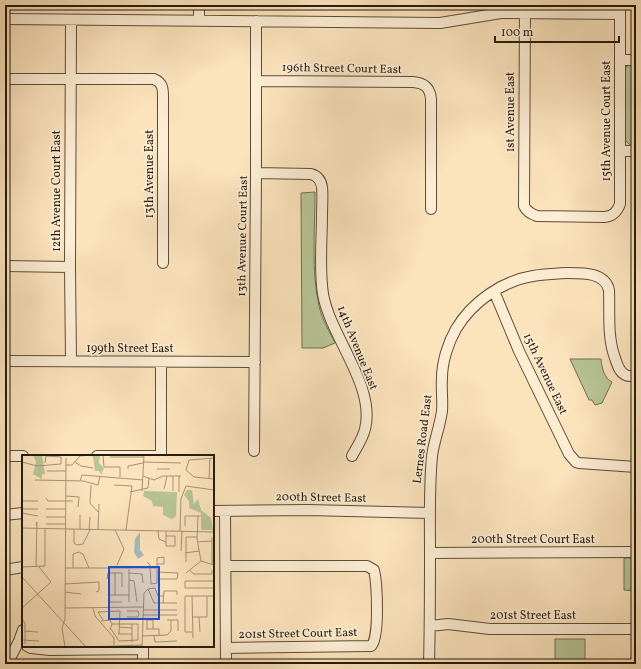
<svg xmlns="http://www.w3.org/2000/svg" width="641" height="669" font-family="Vollkorn,serif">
<rect width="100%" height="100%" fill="#fbe3bc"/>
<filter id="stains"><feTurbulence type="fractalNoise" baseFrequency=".005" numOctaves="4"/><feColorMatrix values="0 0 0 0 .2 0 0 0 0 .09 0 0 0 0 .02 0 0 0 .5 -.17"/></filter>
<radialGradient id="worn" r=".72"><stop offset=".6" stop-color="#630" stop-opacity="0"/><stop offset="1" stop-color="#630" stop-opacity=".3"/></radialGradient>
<path fill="#b8c596" stroke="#6f7052" d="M631,65H636V146C629,146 626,142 623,136L624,72L625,67Z
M315,192C315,228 311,272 319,306C322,319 329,331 335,343L323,348H302L301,193Z
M570,359H601C602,368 604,378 612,382L602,403L595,405L592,400H589Z
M624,558H636V591L624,590Z
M555,639H585V664H555Z"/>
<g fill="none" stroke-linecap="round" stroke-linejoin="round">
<defs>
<path id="minor" d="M199,5V21
M525,5L524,206C527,212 531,214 537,216L605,217C613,216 617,212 620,204V5
M5,19L440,23L501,13L620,14
M71,20L70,267L71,361
M621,60H636
M5,79H154C163,83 163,89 163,97V263
M256,81L413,82C425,83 430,88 431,99V209
M620,151H636
M256,173L311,174C318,176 321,180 322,187C323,196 322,206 322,214C322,240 319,268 323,294C330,336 376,386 365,429C363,438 357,447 352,456
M5,266L70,267
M494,291L519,351L569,454L576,462L579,463L636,467
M5,361L255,362
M161,362V456
M254,451L256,173V21
M5,456H23
M97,456H161
M213,511L308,510L430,513
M225,511L226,664
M5,515L23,513
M430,553L636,552
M226,566H367L374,570C377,583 380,638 371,646L226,648
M5,570L23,567
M430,626L448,624L490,629H636
M27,646L31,648L50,650L143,649
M143,646V664
M7,664L19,641L23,630
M429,664C430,627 430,590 430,552C430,520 429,488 432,456C434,441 440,426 442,411C443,401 441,389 442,378C442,362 448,343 456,329C472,302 502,281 533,276C544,274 555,274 566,273C582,273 605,272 609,290C610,313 607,336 615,358C617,364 619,371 624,374C627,377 632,376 636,376"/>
</defs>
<use href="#minor" stroke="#5b4d3a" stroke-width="12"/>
<use href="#minor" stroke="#fcedd3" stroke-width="10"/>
</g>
<g text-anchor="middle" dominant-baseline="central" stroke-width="3.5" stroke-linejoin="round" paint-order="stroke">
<g font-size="12" fill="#261b0e" stroke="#fcedd3">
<text transform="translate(342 69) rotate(1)">196th Street Court East</text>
<text transform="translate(511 112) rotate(-90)">1st Avenue East</text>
<text transform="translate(607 121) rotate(-90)">15th Avenue Court East</text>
<text transform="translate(150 174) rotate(-90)">13th Avenue East</text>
<text transform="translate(57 191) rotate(-90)">12th Avenue Court East</text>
<text transform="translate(243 236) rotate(-89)">13th Avenue Court East</text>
<text transform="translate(357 348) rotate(68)">14th Avenue East</text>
<text x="130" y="349">199th Street East</text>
<text transform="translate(545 374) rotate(65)">15th Avenue East</text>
<text transform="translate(423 439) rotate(-83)">Lernes Road East</text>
<text transform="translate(321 498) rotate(1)">200th Street East</text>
<text x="533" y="540">200th Street Court East</text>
<text x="533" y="616">201st Street East</text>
<text transform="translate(298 634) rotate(-1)">201st Street Court East</text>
</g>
</g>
<g transform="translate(22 455)">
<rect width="192" height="192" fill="#fbe3bc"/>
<path d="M11,0H20L23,19H20V24L11,19L14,7ZM68,0H78L77,8L82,13L79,20L77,16H73L71,2ZM165,35H170L172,49L176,44L179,55L189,63L191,75H179V58L167,53V46L162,40ZM122,36L155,37L154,61L150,64L141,60V52L131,51L130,46L121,41Z" fill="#b8c596"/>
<path d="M118,77V95L122,100L116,104L112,97L113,84Z" fill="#a3bbbb"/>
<path fill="none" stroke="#a69376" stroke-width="1" d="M81,1L82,12H98V22M88,2H122M192,3L167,5L164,15L172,22L192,24M0,7L15,11L39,9V2L24,1L23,8M53,7L59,11L71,13M121,7L159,8M44,10H50L58,1L66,0M106,14V11L121,8M135,14H148M25,16H44M121,21L132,25L141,21H159M187,24L188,3M13,25L61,26L76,30L78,21M58,26L60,20L121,25M69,30L68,48L76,57M92,30L110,31L104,75M142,34L145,21M120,36L122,0M151,36V21M108,37L126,33L127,23M157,37V21M44,41L57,42L56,52M24,43L26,46H51M0,46H16M0,54H16M24,54H44M0,58L16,61M176,61L175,84L179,106M24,62H43M24,69H43M163,71V61H179M0,73L192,77M52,74V88L55,90L61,89L68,75M58,74V60M67,75L68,62M76,75L77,49M93,75L102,94L95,110M136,76L137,84L144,87M158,76L159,44L164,31L192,35M144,81H153V91H144V76M190,82V110M176,87L190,86M159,96L160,76M163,98L177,96M179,106L192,110M125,107L128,110L129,129L135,128V103L142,102V109H135M164,107V82H175M0,112L23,111V74M14,112L15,67L14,70M43,113H135M51,113V99L57,97L61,99L67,113M167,115L172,119H190V115M93,117V140M107,118L120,119L121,128M164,118L179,106M0,122L64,192M85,124L86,118H100V132M135,124H155L156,118L135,117M107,125L112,126L115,147M192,126H163V133H192M43,129L77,127V136L74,137M126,134L132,148H155M43,137L59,139M86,140H107M170,141L171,183M86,147H100M107,147V114M141,148L142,136H155V140M0,153L29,127L17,112M43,153L121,152M71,153L73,161L92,183V190M121,155H155M105,156H116L117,159L116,162H105M121,160H155M170,162H185V141M177,162L178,177M0,164L3,168V189M81,165L76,157L98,156L97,179M145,165H156V176M79,166L88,165L90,169L88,175M110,169V187M97,172L110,173M89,174L97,186L116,185V169H90M124,174H137V181M125,174V165H131V174M3,176L16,177M170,177H163V141H192M96,179H110M120,181L145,180L149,176V165M132,181L133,187L155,186M0,185L17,186M43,192L40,173L43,164L44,3M66,192L120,190M120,192L122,138L126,134L133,133L136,141H141"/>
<path fill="#1d4ed8" fill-opacity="0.15" stroke="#1d4ed8" stroke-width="2" d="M87,112H137V164H87Z"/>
<rect width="192" height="192" fill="none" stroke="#261b0e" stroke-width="2"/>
</g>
<rect width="641" height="669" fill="none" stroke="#fbe3bc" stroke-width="20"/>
<rect x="6" y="6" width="629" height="657" fill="none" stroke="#261b0e" stroke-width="2"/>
<rect x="10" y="10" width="621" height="649" fill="none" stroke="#261b0e"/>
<path d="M495 36v6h124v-6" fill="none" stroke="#261b0e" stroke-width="2"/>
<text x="501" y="36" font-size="12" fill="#261b0e" stroke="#fcedd3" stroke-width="3" paint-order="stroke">100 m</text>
<rect width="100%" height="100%" filter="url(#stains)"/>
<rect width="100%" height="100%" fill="url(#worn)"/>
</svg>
